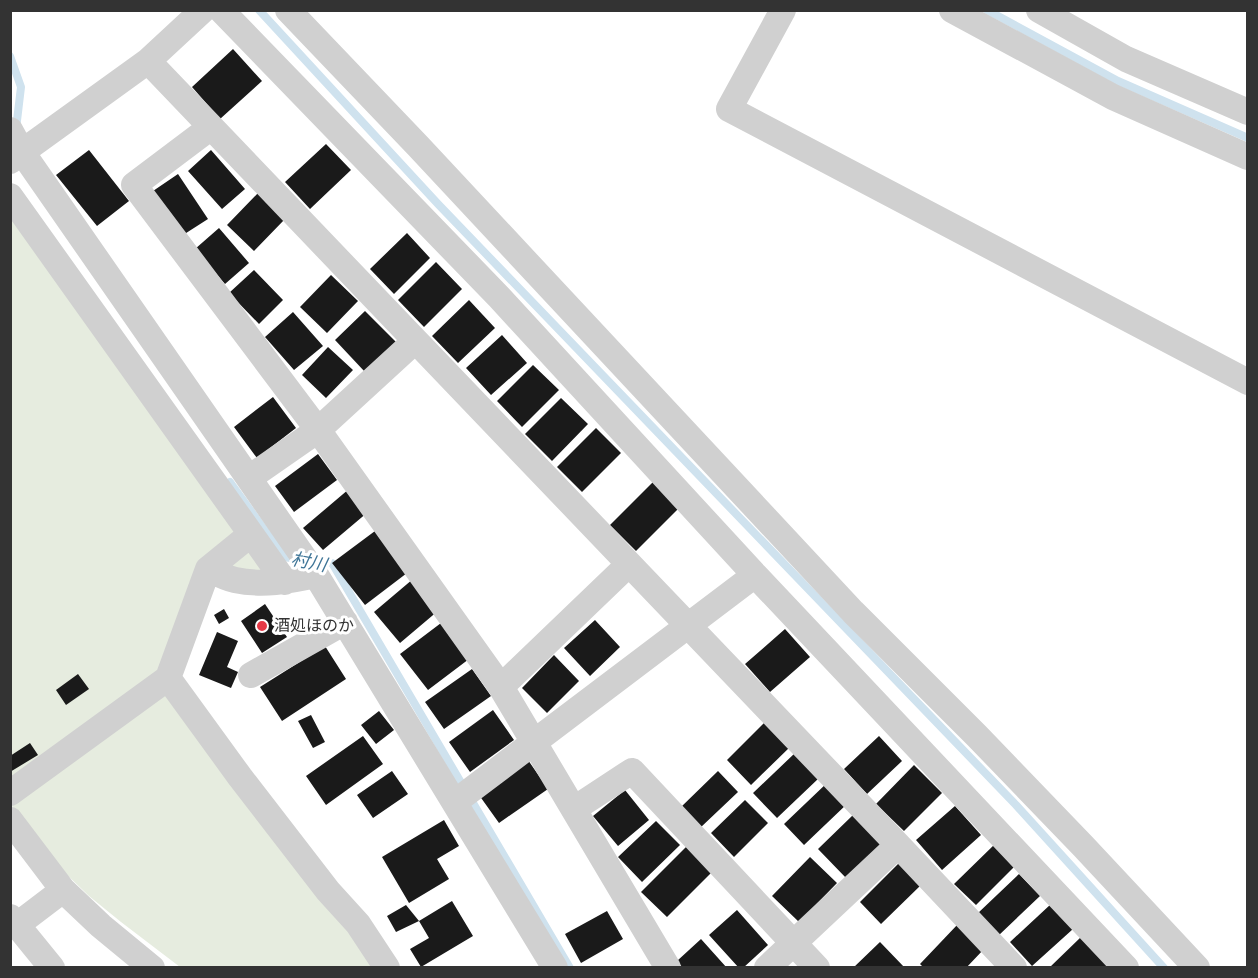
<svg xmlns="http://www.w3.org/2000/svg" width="1258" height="978" font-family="'Nunito Sans','Noto Sans JP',sans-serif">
<rect width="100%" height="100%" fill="#fff"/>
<path fill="#e6ecdf" d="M11,216L273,574L217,569L155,680L378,967H180L121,922L89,896L60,868L11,805Z"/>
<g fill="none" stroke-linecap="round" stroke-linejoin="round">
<path stroke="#cfe2ee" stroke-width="8" d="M259,10L438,204L1016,805L1164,968
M987,10L1118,81L1248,138
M10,56L21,87L16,129
M230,482L284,557L297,559
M315,561L332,563L570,968"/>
</g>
<path fill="#1a1a1a" d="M233,49L262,81L220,119L192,87Z
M326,144L351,170L310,209L285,182Z
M89,150L129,201L97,226L56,175Z
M211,150L245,189L222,209L188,171Z
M178,174L208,219L183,235L153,191Z
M258,193L284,220L254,251L227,225Z
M219,228L249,263L225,284L195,249Z
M407,233L430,258L394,294L370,269Z
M436,262L462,289L424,327L398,300Z
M254,270L283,300L259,324L229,293Z
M331,275L358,301L327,333L300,307Z
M469,300L495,328L458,363L432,336Z
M365,311L396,342L365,372L335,340Z
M293,312L323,346L294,370L265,337Z
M502,335L527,363L491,395L466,368Z
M328,347L353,370L326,398L302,375Z
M533,365L559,390L522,427L497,401Z
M273,397L296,428L257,458L234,427Z
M561,398L588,424L552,461L525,434Z
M596,428L621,453L582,492L557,467Z
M318,454L337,480L294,512L275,486Z
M655,480L681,506L636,551L610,525Z
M349,489L368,512L323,550L303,528Z
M375,531L407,573L365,605L332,563Z
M413,579L439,610L400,643L374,612Z
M265,604L287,637L262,653L241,621Z
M224,609L229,618L219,624L214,615Z
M595,620L620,647L590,676L564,648Z
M441,623L469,659L428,690L400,654Z
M785,629L810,657L770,692L745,664Z
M217,632L238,641L227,667L238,672L231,688L199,675Z
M325,646L346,679L282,721L260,687Z
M554,655L579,681L547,713L522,688Z
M472,669L491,696L444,729L425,702Z
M78,674L89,689L66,705L56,690Z
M493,710L514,740L470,772L449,742Z
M379,711L394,730L376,744L361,725Z
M311,715L325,742L313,748L298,721Z
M766,721L791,746L751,785L727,760Z
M363,736L383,764L326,805L306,776Z
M879,736L902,761L867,794L844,769Z
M30,743L38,755L10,772V756Z
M795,753L819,778L777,818L753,793Z
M528,760L548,789L499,823L479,795Z
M914,765L942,793L904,831L876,804Z
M392,771L408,794L373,818L357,795Z
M718,771L738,792L700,828L680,808Z
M828,782L848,803L804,845L784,824Z
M625,790L649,820L618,846L593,816Z
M745,800L768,823L734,857L711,833Z
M955,806L981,835L942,870L916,840Z
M853,815L882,845L847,879L818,849Z
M444,820L459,846L437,859L449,879L409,903L382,857Z
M656,821L680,845L642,882L618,857Z
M996,843L1017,864L976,905L954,884Z
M687,846L712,872L667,917L641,892Z
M810,857L837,883L799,922L772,896Z
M900,862L921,885L881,924L860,902Z
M1019,874L1040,896L998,936L977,914Z
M452,901L473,936L421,967L410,949L429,938L419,921Z
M1051,904L1073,929L1032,966L1010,942Z
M406,905L419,921L396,932L387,916Z
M737,910L768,945L743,968H739L709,935Z
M607,911L623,939L581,963L565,934Z
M958,924L984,949L966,968H924L920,964Z
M1082,936L1109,966L1108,968H1049Z
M701,939L727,968H683L677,961Z
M880,942L905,968H853Z"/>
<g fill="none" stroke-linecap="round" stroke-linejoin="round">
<path stroke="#d0d0d0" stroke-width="26" d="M221,10L499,297L755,575L455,802
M288,10L418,146L853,612L977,736L1083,846L1197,968
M783,10L729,109L1248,382
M952,10L1113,97L1248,157
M1039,10L1126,59L1248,112
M148,61L898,845L1014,968
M211,127L134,185L318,430L501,687L668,968
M10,130L22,152L316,575L555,968
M10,161L22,152L148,61L203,10
M10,196L251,534
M249,478L318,430L415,341
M208,569L251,534L285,582
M755,575L1126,968
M251,675L345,622
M168,678L208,569C216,573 226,578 235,580C263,586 288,581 316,575
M501,687L629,564
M10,793L168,678L240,777L328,891L358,924L387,968
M574,809L632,771L817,968
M10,820L63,890L101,926L152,968
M10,917L17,925L63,890
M17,925L52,968
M767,968L898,845"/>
</g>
<circle fill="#e63946" stroke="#fff" stroke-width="2" cx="262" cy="626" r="6"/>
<g text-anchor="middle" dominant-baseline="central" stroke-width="6" stroke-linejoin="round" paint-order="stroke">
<g font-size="16" fill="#333" stroke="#fff" text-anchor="start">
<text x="274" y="626">酒処ほのか</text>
</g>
<g font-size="18" font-style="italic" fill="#3f7597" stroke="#fff">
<text transform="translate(309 562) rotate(11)">村川</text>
</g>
</g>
<rect width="1258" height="978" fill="none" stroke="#333333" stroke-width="24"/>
</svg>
